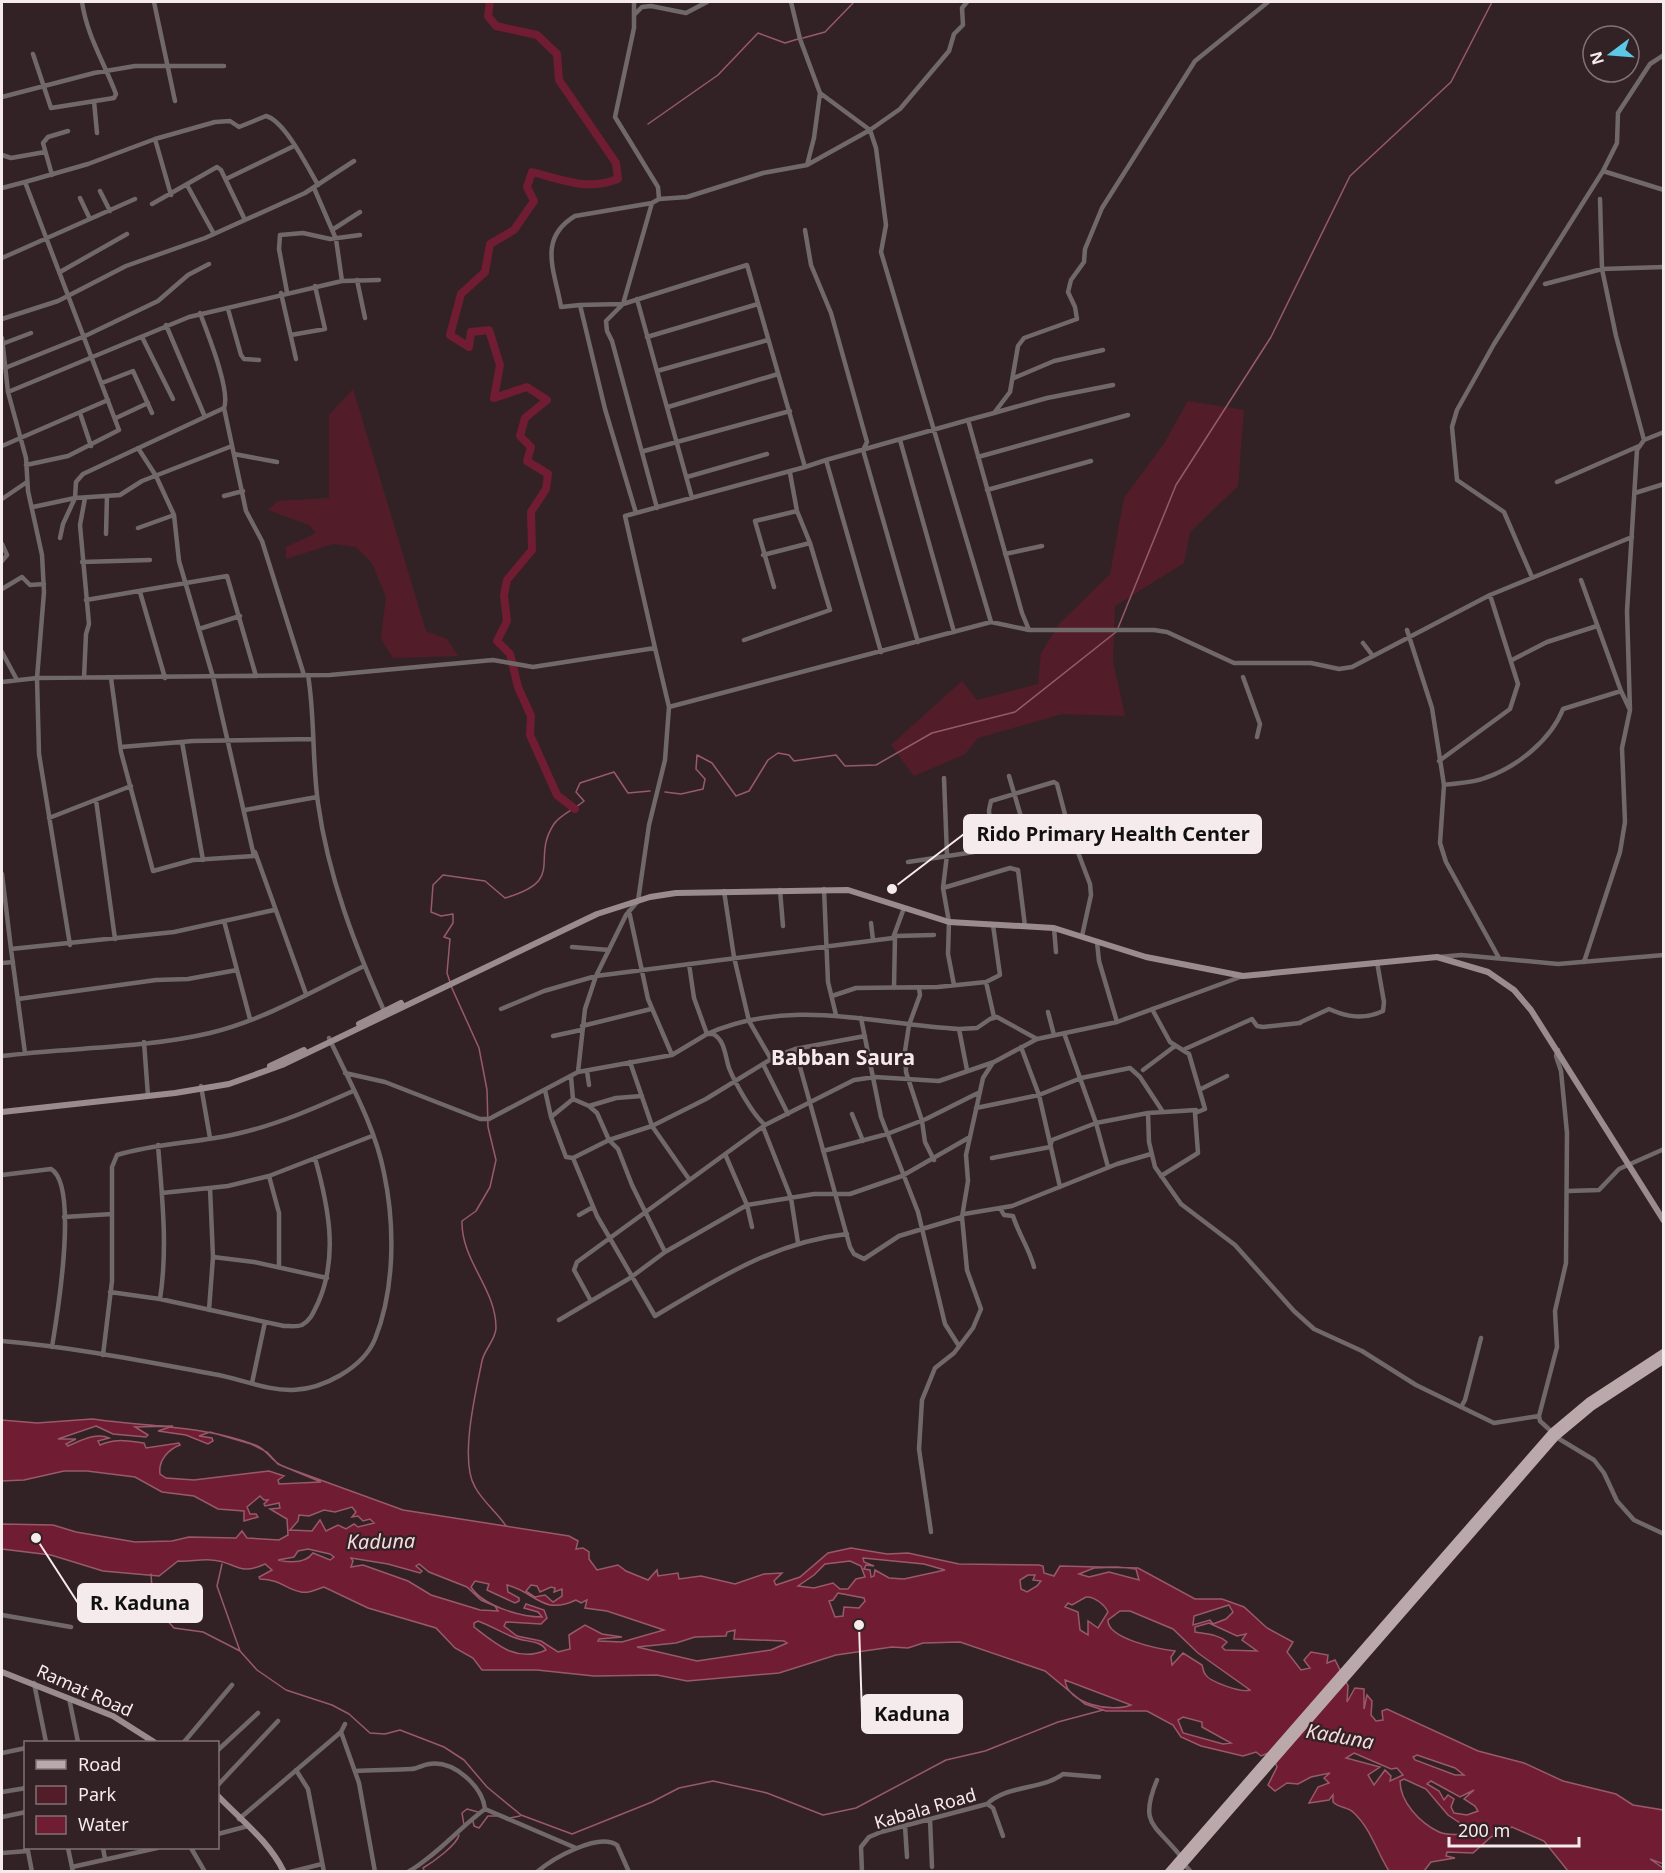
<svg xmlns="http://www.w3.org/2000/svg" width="1665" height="1873" font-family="'Noto Sans',sans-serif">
<rect width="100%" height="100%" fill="#332225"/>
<path fill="#521d29" d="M353,389L426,631L447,639L458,656L393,658L381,639L386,597L372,563L356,547L333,544L286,559V547L316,533L309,525L268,510L278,501L329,498V415Z
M1188,401L1244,410L1238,486L1190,532L1184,563L1115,606L1113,661L1125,716L1062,714L978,738L965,754L914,776L891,745L962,681L977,700L1038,684L1041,653L1060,623L1110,574L1124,498L1163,445Z"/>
<path fill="#701c32" stroke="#985a6a" stroke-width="1.5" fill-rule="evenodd" d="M92,1419C148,1427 202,1425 255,1445C266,1449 268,1456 276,1462C281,1466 288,1468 293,1470L403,1510L569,1536L578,1541L576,1549L583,1548L589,1552V1559L597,1570L618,1565L626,1571L648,1580L657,1570L658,1576L678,1573L679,1579L701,1576L735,1584L764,1574L782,1573L774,1581L776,1585L800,1577L828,1553L851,1548L887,1554L908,1553L959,1564L1039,1565L1043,1566L1044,1573L1054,1576L1060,1566L1138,1568L1195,1599H1222L1244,1607L1267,1628L1293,1642L1287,1652L1301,1670L1310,1668L1304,1660L1311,1652L1328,1655L1327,1663L1335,1660L1348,1686L1347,1702L1355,1688L1364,1689V1709L1367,1695L1372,1701L1371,1715L1376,1721L1383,1720L1382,1711L1387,1709L1478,1751L1524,1763L1563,1781L1616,1794L1633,1805L1663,1810V1864L1650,1859L1663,1868V1871H1568L1544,1841L1512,1827L1491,1837L1473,1853L1447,1852L1446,1856L1455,1858L1431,1862L1424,1871H1389C1377,1852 1371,1829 1354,1813C1348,1806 1340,1809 1333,1802V1795L1329,1800L1309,1803L1318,1787L1329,1783L1324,1778L1330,1773L1311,1777L1298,1784L1287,1783L1275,1791L1268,1785L1277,1767L1272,1755L1268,1753L1261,1756L1256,1752L1243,1756L1201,1746L1181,1737L1173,1725L1147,1711H1106L1085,1704L1045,1671L960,1642L923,1643L908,1648L892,1647L836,1655L779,1673L687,1681L657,1675L594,1676L537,1670H482L473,1658L455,1648L436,1628L368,1608L324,1587C316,1589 309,1594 301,1592C285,1589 282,1580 260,1579L259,1577L272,1570L265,1564C237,1577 236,1561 211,1560C199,1559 189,1562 178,1561L159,1576L103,1571L51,1555L2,1549V1524L53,1525L76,1532L135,1542L172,1541L189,1537L236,1538L242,1531L247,1538L279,1540L288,1535L287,1519L270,1509L280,1508L279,1503L265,1506L264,1504L268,1500H264L260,1496L247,1507L250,1514H256L258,1517L244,1521V1511L218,1509L194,1496L162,1492L135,1477L87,1471H64L24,1480L2,1481V1420L37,1423ZM96,1426L113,1434L146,1437L148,1435L135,1427L173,1426L158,1431L186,1435L208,1444L213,1441L212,1438L199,1436L210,1432L251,1444L267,1452L278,1464L321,1482L279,1484L278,1480L284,1476L269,1471L194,1480L166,1478L160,1474C158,1460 169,1449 180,1445L179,1443L146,1448L144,1443C128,1441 115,1438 100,1445L98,1441L109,1438C96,1432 80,1441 68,1446L66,1444L76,1439H58ZM352,1507L356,1512L352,1517L358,1516L363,1521L370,1519L374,1523L358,1527L354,1524L346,1529L338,1525L326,1531L320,1520L312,1531L290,1530L298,1521L299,1515L309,1516L324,1510L335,1512ZM308,1549L330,1554L334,1557L330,1560L313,1553C305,1564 291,1563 278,1560L294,1557L298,1551ZM351,1558L388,1564L420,1573L422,1571L416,1566L419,1564L429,1572L467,1587L481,1600L495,1606L498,1611L480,1610L431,1595L408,1581L363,1565L351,1567L353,1561ZM863,1558L924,1564L945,1570L904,1579L889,1578L875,1570L874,1576L871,1577L870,1570L864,1569L866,1565L874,1566L864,1562ZM850,1561L861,1566L865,1577L856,1579L848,1589H840L833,1583L814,1588L798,1586L814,1575L825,1564ZM1117,1567L1136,1569L1139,1580L1109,1572L1089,1577L1079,1574L1094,1568ZM1028,1575H1035L1033,1580L1041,1581L1037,1586L1027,1592L1021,1589L1020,1580ZM475,1581L489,1584L487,1590L515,1603L519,1601V1598L508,1592L507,1585C536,1592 542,1616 576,1600L581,1603L587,1600L585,1608L607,1611L664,1630L622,1642L598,1641L599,1639L622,1637L602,1634L585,1625L569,1635L570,1649L558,1652L541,1641L517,1636L504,1626L506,1622L541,1624L547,1618L544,1610L526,1604L524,1608L538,1612L542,1617C521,1617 483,1606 471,1587ZM531,1585L537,1586L540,1592L551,1587L555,1588L554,1592L562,1589V1596L553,1602L545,1595L535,1597L526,1591ZM838,1593L864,1598L865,1601L859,1608L844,1607L843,1616L835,1617L829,1601L833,1600ZM1086,1597C1094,1596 1105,1605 1108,1612L1098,1628L1088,1621V1635L1080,1630L1078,1612L1065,1607L1068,1603L1072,1605ZM1229,1605L1233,1612L1226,1619L1213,1624L1210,1620L1193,1625L1194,1616ZM1120,1611H1130L1173,1629L1198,1653L1250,1690C1242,1693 1209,1682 1205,1674C1203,1671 1203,1668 1202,1665L1183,1653L1172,1665L1171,1657L1175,1651C1159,1649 1107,1639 1108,1620ZM478,1621C492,1626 507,1636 519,1639C529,1642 541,1641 546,1650C517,1663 497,1645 474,1627V1623ZM1209,1623L1237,1636L1246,1634L1242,1640L1257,1651L1225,1650L1222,1647L1227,1642C1218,1634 1206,1634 1195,1632V1627ZM735,1630L734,1639L784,1641L787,1643L771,1650L697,1661L637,1647L676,1643L695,1637L726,1636L727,1632ZM1065,1680L1131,1705C1112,1713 1067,1704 1065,1680ZM1183,1717L1202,1722V1727L1231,1743L1223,1744L1183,1733L1178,1720ZM1354,1753L1391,1769L1397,1768L1403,1775L1390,1781L1391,1776L1385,1770L1374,1785L1368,1775L1380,1767L1346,1758ZM1417,1755L1455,1768L1464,1775H1455L1415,1760L1413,1757ZM1404,1779L1426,1789L1448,1815L1472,1831L1468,1834C1459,1834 1447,1836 1439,1832C1420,1823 1400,1802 1400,1781ZM1431,1781L1460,1797L1474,1790L1464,1799L1475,1806L1478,1811L1467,1815L1454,1813L1451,1807L1454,1799L1448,1795L1444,1800L1439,1791L1427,1784Z"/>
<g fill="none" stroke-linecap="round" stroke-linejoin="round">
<path stroke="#985a6a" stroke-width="1.5" d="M803,38L825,32L854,2
M648,124L718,75L758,33L785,43L798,39
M1118,628L1176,485L1271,337L1350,176L1451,82L1492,2
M665,792L681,794L703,789L705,779L696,769L697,755L712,763L736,796L749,791L768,760L778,753L789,755L794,761L836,755L845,766L876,765L932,733L1015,712L1116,632
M450,982L447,973L450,939L444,937L453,923V914L441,916L431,912L433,885L443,875L485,881L505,898C567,880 530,860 554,824C560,815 575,809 584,801L576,792L580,783L614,772L628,793L650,791
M451,986L479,1048L487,1090L488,1127L496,1160L490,1187L476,1211L462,1221C461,1261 496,1288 496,1328C496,1339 484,1350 482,1361C476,1391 459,1460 475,1487C483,1502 497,1512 506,1526
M222,1564L217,1586L240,1651
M151,1574L153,1605L174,1628L203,1632L240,1651L257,1670L286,1690L332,1705L349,1714L370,1733L385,1734L400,1730L444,1747L464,1760L487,1787L521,1815L572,1834L652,1802L679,1788L713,1781L767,1793L823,1815L856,1808L946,1760L985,1751L1058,1722L1103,1710
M510,1818L520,1816
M473,1821L474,1826L479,1828L488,1816H497
M464,1825L462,1813L467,1809L478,1812
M425,1872L423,1868C433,1862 457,1845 459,1835"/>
<path stroke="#701c32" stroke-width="8" d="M490,2L488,16L496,26L537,35L557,54L559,80L616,163L618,179C587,191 563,180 532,172L527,187L534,201L514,230L490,244L485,272L461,294L450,335L469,347L471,332L489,330L500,365L494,398L527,387L547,400L525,418L520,436L531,447L527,461L548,474L546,489L531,512L532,550L507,580L504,595L507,621L497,641L510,654L518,687L531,716L530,735L557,795L575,809"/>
<path stroke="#716869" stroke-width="4.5" d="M154,2L175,101
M634,2V28L615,117L658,187L659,199L652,203L575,216C537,239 555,271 561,307L580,305L605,409L636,513L625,516L655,648
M791,2L800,39L820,93L870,130L876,148L886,225L881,252L991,622
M634,15L642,7L651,6L686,13L707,2
M33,54L51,108L114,98L116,94C104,62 87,36 82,2
M820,93L814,138L807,165L870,130L900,109L949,51L954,34L963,25L962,8L967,2
M2,97L94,73L135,66H224
M94,101L97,133
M155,139L171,195
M2,155L11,158L45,152
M1603,171L1664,190
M52,175L43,143L48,137L68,131
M226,179L294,146
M25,182L88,164L155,139L215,122L230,121L239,127L266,116C285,121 308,168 318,185
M187,185L214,234
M2,188L25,182L119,430L68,456L26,465
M314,188L336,239L342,281
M100,191L110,211
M80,198L90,219
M659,199L687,197L763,173L807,165
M1600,199L1602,269L1616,336L1644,440
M652,203L623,304L747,265L805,467L826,460L881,652
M152,204L217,167L221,170L245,220
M332,230L360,212
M805,230L811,265L831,313L867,442L863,450L918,642
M2,258L135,199
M60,272L127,234
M357,280L365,318
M1545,284L1602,269L1664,267
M287,292L279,249L280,235L303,233L330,239L360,235
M281,293L296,359
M637,299L692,498
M623,304L606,321L607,331L612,341L657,508
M580,305L622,304
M228,309L241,355L244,359L259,360
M2,319L58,301L126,266L205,238L305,193L354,161
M166,325L205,417
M291,335L325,329L315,286
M142,337L173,399
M647,337L758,304
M2,338L8,392L26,458L28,491L42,555L44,592L37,678L39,754L70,945
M2,344L31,333
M5,368L85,336L158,301L188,275L209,264
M657,371L768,340
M1014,378L1054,361L1103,350
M102,383L133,371L152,413
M8,392L189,317L342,281L379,280
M668,407L778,374
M224,408L246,511L262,541L304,675
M80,413L91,446
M994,413L1047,398L1113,385
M116,418L148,403
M900,440L954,632
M2,446L108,400
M644,451L790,411
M234,454L277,462
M978,457L1128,415
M826,460L968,420
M687,477L767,454
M1557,482L1639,446
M987,490L1091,461
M1635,493L1664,484
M224,496L243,491
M2,499L27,482
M33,507L75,498L76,482L83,474L224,408C231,391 207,332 200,313
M636,513L805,467
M138,528L174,515
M106,534L107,496
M60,538L63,524L75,498L120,495L142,481L232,446
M2,544L7,555L2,561
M1005,554L1042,546
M763,555L810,543
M82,562L150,560
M1532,577L1504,512L1457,480L1452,427L1457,410L1494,344L1603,171L1617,143L1618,113L1650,64L1664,55
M1581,580L1621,691
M774,587L755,521L797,511
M2,589L22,577L30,585L44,584
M140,592L165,678
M86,600L227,576L256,676
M199,629L240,616
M1029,630L1022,613L968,420L994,413L1010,392L1018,346L1024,338L1077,319L1075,307L1068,292L1071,280L1084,262L1085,249L1102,208L1195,61L1268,2
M1407,630L1432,708L1444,785L1440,843L1446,862L1499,958
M744,640L830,610L810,543L797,511L790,473
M1363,643L1373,656
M2,652L17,680
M1512,660L1547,642L1597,626
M308,675C315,717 312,761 318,803C328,876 355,946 385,1013
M1243,677L1260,724L1257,737
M84,678L86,634L89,624L80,525L85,498
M111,678L121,752L153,871L193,860L254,856L213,677L179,561L174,515L156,476L138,448
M2,682L37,678L330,675L493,660L533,667L655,648L669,707L991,622L1029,630H1154L1167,632L1234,663H1311L1339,669L1352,667L1490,595L1632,537
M182,742L203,860
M121,747L193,741L312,739
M1439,761L1510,709L1518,684L1490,595
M1009,776L1027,837
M944,778L947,855L943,888L949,922L948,954L954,985
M1444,785C1457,783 1473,783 1485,778C1517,767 1551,740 1563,709L1621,691L1629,708
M96,800L115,939
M245,810L317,797
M49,818L131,786
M991,847L989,810L991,801L1054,782L1057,784L1068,826L1090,884L1091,895L1082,936
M255,852L306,994
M908,862L974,852L1068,826
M2,874L11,949
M943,888L1010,868L1018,870L1025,926
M824,889L828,982L836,1015
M780,890L783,926
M724,891L734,957L749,1021L771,1059
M629,911L648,999L672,1055
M224,921L250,1019
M871,923L873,940
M1054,928L1056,952
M1097,942L1099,961L1117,1022
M572,947L609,950
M1439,957L1461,955L1558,964L1664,955
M1584,962L1620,852L1625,822L1622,748L1630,710L1627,611L1637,450L1644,440L1664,432
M2,963L13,962
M689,964L694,998L707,1034C789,997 874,1024 959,1029L977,1028L990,1019L997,1017L1037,1039
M986,982L994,1017
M894,988L895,936L934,935
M919,988L920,995L909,1025L905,1051L906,1072L922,1121L925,1142L934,1160
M832,996L856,988L938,987L986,982L1000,975L993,925
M18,999L156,980L188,979L237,970
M501,1009L544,991L596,976L893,938L904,908
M1152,1009L1170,1042L1189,1054L1205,1109L1195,1113L1198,1153L1161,1176
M1048,1012L1054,1035
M861,1018L881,1117L918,1212L945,1324L959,1346
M1299,1023L1329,1009C1347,1017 1364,1020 1383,1011L1384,1002L1377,962
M582,1026L651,1009
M959,1029L967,1070
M1064,1033L1096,1123L1108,1167
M553,1036L581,1030
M144,1042L148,1096
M1021,1047L1039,1095L1060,1187
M795,1049L850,1247L854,1254L864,1259L899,1236L962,1217
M1185,1049L1252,1019L1257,1026L1263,1027L1300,1023
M25,1053L11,949L174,932L274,910
M2,1056C70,1047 142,1049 210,1033C264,1020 315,990 364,966
M630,1062L652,1126L689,1179
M763,1064L788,1114
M1143,1070L1175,1046
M587,1071L589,1085
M578,1072L585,1009L596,976L626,915L638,901L649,825L665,760L669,707
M345,1073L385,1082L480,1119H489L578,1072L672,1055L707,1034H713C725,1040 725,1056 729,1068C735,1083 753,1115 765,1125L854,1080L875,1077L939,1081L994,1062L1037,1039L1117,1022L1243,976
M571,1077L573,1099L551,1117L566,1157L573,1158L597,1216L655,1316C717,1279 774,1242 847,1234
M201,1086L210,1138
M1201,1089L1227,1076
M545,1090L551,1117
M573,1099L589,1106L597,1113L609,1140L618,1149L632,1185L665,1252
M589,1106L616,1098L642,1096
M976,1108L1039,1095L1081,1078L1130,1068L1140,1077L1163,1112
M1148,1113L1149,1142L1155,1167L1181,1204L1235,1245L1294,1311L1314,1329L1362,1351L1416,1385L1494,1423L1539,1416
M852,1114L863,1141
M763,1127L791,1198L798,1243
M158,1145C162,1196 168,1248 160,1299
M1050,1147L1052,1140L1096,1123L1148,1113L1196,1110
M823,1151L887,1134L926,1119L980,1092
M725,1154L747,1205L752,1227
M573,1158L609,1140L652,1126L706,1099L776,1056L795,1049L865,1036
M992,1158L1050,1147
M2,1175L51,1169C79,1185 57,1317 52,1347
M269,1176L279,1213V1267
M1568,1191L1599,1190L1619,1169L1664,1149
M162,1193L228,1186L269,1176L372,1136
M1000,1208L1004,1215L1013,1216C1019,1235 1029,1248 1034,1267
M964,1214L1012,1206L1117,1164L1151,1154
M579,1215L593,1207
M64,1217L112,1214
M213,1257L254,1262L327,1278
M110,1292L160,1299L284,1326C290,1326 297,1327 302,1325C311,1320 314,1311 318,1303C339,1256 328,1205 315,1158
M591,1301L574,1270L577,1262L765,1125
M209,1310L213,1257L210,1188
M559,1320L630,1278L665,1252L747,1205L814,1194H850L902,1176L970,1137
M2,1341C72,1347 143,1361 213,1374C239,1378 267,1391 293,1390C323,1389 363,1368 375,1339C395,1289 395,1225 384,1173C375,1126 349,1081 329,1038
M103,1355L112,1281V1167L117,1155C157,1143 197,1143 236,1134C277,1125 315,1108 353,1091
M252,1383L265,1322
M1461,1407L1465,1400L1481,1338
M1552,1432L1540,1421L1539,1416L1557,1347L1555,1311L1566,1263L1567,1133L1561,1071L1556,1056L1558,1050
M1556,1437L1594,1460L1604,1473L1617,1501L1634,1520L1664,1534
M931,1532L919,1449L922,1400L935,1368L954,1353L973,1328L981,1309L967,1270L962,1217L968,1181L966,1155L983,1078L992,1064
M2,1615L71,1627
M34,1683L46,1742
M69,1698L78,1742
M341,1732L359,1783L375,1872
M184,1742L232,1685
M218,1750L258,1713
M2,1753L26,1748
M296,1770L308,1789L324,1872
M355,1771C373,1770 393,1770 411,1769C417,1769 422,1765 429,1764C454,1760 482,1786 485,1809L576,1848
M1157,1780C1138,1826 1156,1824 1182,1858
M218,1785L278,1721
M2,1792L26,1788
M987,1804C1006,1785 1042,1790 1063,1774L1099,1777
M2,1817L26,1812
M239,1819L341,1732L345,1724
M930,1819L932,1867
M905,1826L907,1857
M218,1834L248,1826
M68,1848L73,1872
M103,1848L105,1859
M191,1848L205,1872
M2,1853L28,1851L32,1872
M1184,1864L1191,1872
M72,1867L157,1848
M290,1872L322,1864
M408,1872C437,1855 458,1829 485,1809
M537,1872C552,1859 598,1832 617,1845L629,1872
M862,1872L861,1847L869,1837L881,1832L987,1804L993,1808L1003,1836"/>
<path stroke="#9a8c8e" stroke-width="6" d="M359,1024L401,1003
M270,1066L304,1050
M2,1112L175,1093L229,1084L282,1065L597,914L650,897L676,893L848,890L949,922L1054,928L1146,957L1243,976L1437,957L1488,972L1514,990L1531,1010L1664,1221
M2,1672L113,1716L154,1742
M218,1796C242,1821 268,1840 284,1872"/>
<path stroke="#bba8aa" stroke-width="7" d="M1168,1872L1552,1432L1589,1401L1664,1352
M1177,1872L1556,1437L1592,1407L1664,1360"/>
</g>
<g text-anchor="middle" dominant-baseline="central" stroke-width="4.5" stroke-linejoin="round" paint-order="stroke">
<g font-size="18" fill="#f6ebec" stroke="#332225">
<text transform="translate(85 1690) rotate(24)">Ramat Road</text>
<text transform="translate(925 1808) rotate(-16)">Kabala Road</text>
</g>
<g font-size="20" font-style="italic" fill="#f5dbde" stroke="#332225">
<text transform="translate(381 1541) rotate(-1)">Kaduna</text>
<text transform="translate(1340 1736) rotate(10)">Kaduna</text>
</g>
<g font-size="21" font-weight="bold" fill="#f6ebec" stroke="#332225">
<text x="843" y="1057">Babban Saura</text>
</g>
</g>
<path fill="none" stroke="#f6ebec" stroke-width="2" d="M892 889L964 834M36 1538L78 1603M859 1625L862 1714"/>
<g fill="#f6ebec" stroke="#332225" stroke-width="2">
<circle cx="892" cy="889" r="6"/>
<circle cx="36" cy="1538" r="6"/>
<circle cx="859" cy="1625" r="6"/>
</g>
<g fill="#f6ebec" stroke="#f6ebec" stroke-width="2">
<rect x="964" y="815" width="297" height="38" rx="6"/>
<rect x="78" y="1584" width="124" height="38" rx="6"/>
<rect x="862" y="1695" width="100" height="38" rx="6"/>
</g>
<g font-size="20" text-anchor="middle" font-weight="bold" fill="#111">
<text x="1113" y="841">Rido Primary Health Center</text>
<text x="140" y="1610">R. Kaduna</text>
<text x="912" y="1721">Kaduna</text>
</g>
<rect width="1665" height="1873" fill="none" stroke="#f6ebec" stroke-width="6"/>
<rect x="24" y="1741" width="195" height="108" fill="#332225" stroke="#817275" stroke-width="1.5"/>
<rect x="36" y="1760" width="30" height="9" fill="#bba8aa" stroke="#817275" stroke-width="1.5"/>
<text x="78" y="1771" font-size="18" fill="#f6ebec">Road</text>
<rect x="36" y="1786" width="30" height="18" fill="#521d29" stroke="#817275" stroke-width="1.5"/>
<text x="78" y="1801" font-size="18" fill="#f6ebec">Park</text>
<rect x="36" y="1816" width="30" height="18" fill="#701c32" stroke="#817275" stroke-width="1.5"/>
<text x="78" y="1831" font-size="18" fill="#f6ebec">Water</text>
<g transform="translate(1611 54) rotate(254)"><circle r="28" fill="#332225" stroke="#817275" stroke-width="1.5"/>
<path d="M0-4.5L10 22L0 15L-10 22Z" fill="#5bc8e6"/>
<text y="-9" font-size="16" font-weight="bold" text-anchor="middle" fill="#f6ebec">N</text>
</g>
<path d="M1449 1837v9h130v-9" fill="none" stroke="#f6ebec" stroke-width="3"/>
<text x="1458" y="1837" font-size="18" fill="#f6ebec" stroke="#332225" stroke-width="4.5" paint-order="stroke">200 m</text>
</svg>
